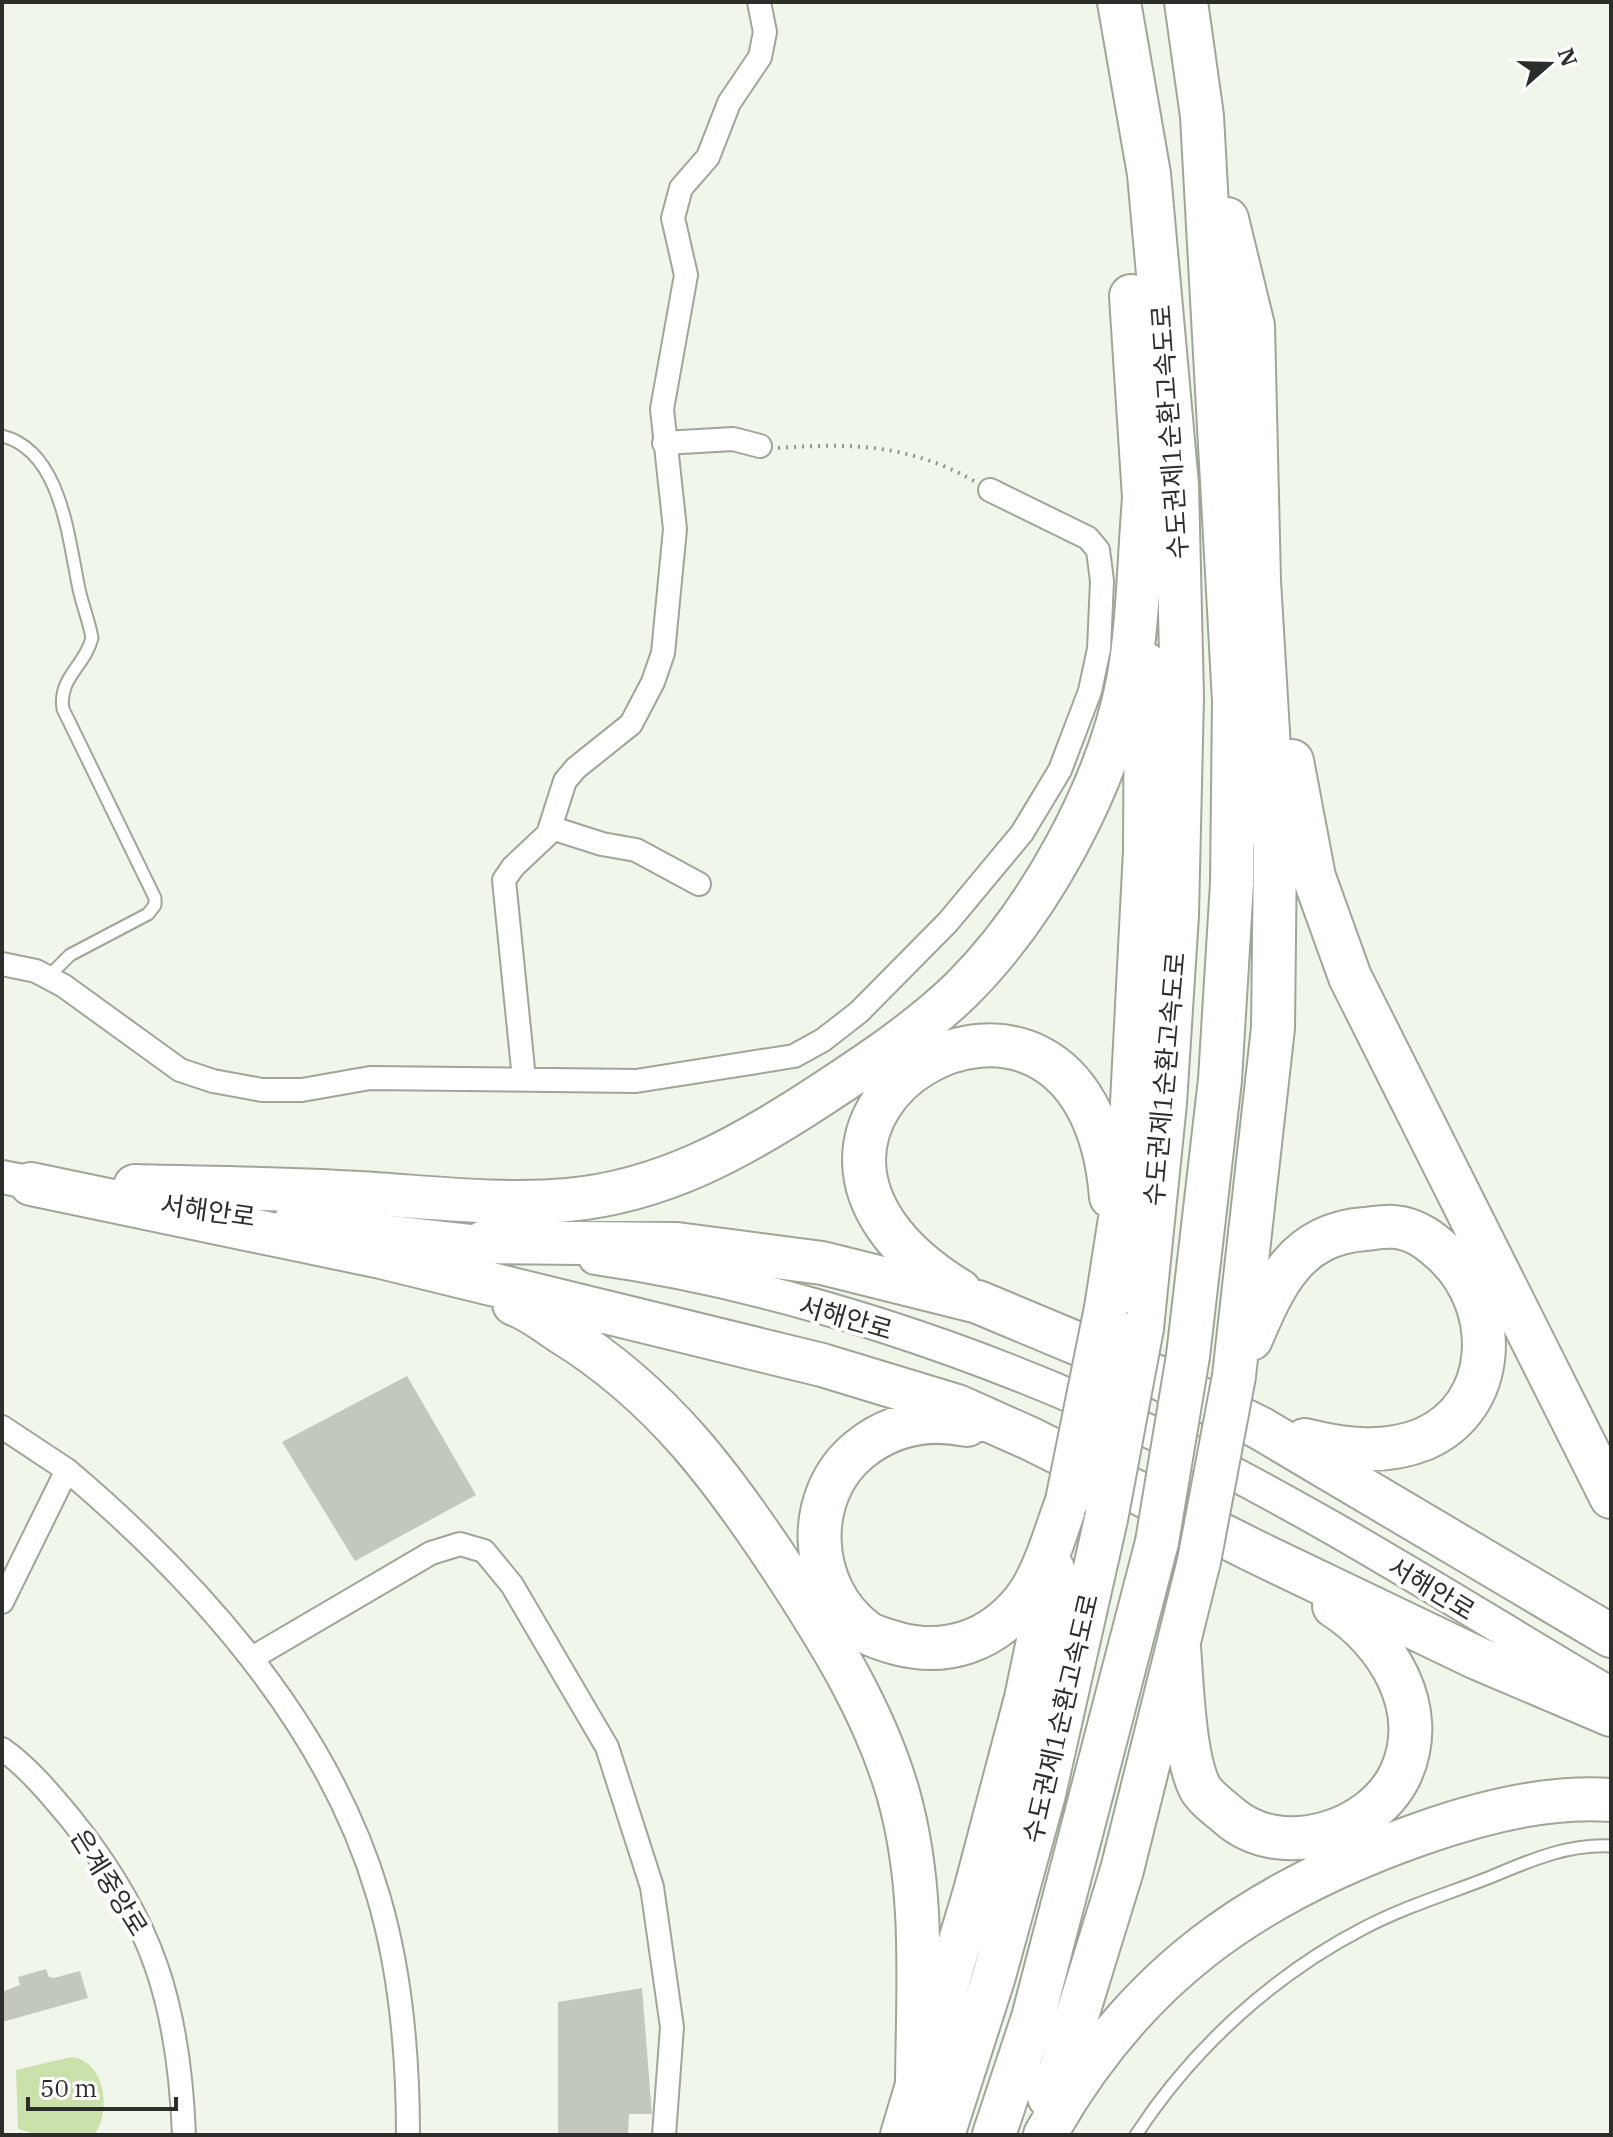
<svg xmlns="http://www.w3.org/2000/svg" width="1613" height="2137" font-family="'IBM Plex Serif','Noto Sans KR',serif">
<rect width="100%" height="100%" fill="#f1f6ea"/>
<path fill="#cbe1ab" d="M71,2057C105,2060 112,2112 94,2135H40L18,2129L16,2070Z"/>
<path fill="#c3c8bd" d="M407,1376L476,1495L355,1561L282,1442Z
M46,1969L49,1977L54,1978L80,1971L88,1998L2,2022V1992L20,1985L18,1977Z
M642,1988L652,2114H629L628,2135H558V2002Z"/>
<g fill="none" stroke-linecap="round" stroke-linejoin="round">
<defs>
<path id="service" d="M2,436C60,450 68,535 78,584C81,602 89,620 92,638C85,666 58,678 63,709L155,898V905L148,914L70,955L48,977
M1136,2135C1192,2049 1273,1975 1364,1928C1404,1907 1447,1894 1488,1878C1529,1861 1566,1844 1611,1846"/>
<path id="minor" d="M664,443L733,439L760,446
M552,828L602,844L636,850L699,884
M2,964L36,971L64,986L180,1070L213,1081L262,1090H302L370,1078L636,1081L794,1056L823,1040L859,1012L948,922L1022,833L1060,770L1090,691L1099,649L1102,581L1098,550L1088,538L990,490
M524,1079L504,880L513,867L548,834L565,781L576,768L631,724L653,682L663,653L675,529L662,409L686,275L673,218L681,188L708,157L729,103L760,57L765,32L759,2
M2,1427L67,1470
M2,1602L67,1470C199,1582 328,1725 378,1895C401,1972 408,2055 408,2135
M252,1658L431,1553L460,1544L484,1551L512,1585L607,1747L652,1887L672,2027L664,2135
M2,1749C28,1767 51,1795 71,1819C153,1921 179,2005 184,2135"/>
<path id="secondary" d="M2,1177L54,1187
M290,1221L506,1245
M595,1258C785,1285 986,1353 1159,1436C1315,1511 1462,1606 1611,1694"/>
<path id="motorway" d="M1119,2L1149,174L1177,485L1182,697L1177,915L1165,1103L1142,1328
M1186,2L1202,116L1234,701L1232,883L1220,1080L1188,1356
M1227,219L1253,326L1259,581L1275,849L1273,1028L1234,1376
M1131,296L1145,513
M1292,761L1314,877L1350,977L1611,1497
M31,1184L381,1257L822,1365L957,1406L1031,1439L1254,1551L1477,1658L1611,1715
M135,1186C210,1188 284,1188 359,1193C428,1197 499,1206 568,1200C663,1191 740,1148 818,1097C867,1065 920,1030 962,989C1039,912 1107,788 1128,681C1139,620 1139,550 1145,487
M484,1242L677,1244L822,1263L978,1302L1155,1376L1260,1428L1611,1636
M960,1291C685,1123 1086,886 1111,1197
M514,1304C531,1310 546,1322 561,1332C662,1394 725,1480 789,1578C833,1646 875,1714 898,1793C925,1887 918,1984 917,2081
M1106,1308L1129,1161L1145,851L1146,664
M1251,1339C1275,1283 1296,1234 1365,1229C1374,1228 1386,1226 1395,1227C1417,1229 1432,1242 1447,1256C1500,1308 1499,1406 1424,1439C1384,1455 1345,1450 1305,1440
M967,1425C928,1417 891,1424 859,1450C804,1495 807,1587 865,1631C873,1637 889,1641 899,1644C947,1656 991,1641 1023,1602C1044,1576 1055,1533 1067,1501
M1179,1647C1182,1684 1184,1754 1199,1786C1204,1797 1220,1808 1229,1816C1280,1861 1374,1833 1401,1773C1430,1708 1387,1640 1334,1606
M1049,2097L1061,2068L1122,1870L1199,1561
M902,2135L975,1891L1026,1698L1053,1569
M943,2135L994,1976L1044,1794L1106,1519
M994,2135L1033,2018L1157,1542
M1045,2135C1133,1977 1252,1893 1420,1834C1479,1813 1548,1795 1611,1800"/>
</defs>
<use href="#service" stroke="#a0a59a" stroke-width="15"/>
<use href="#minor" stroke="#a0a59a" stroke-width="26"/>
<use href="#secondary" stroke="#a0a59a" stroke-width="36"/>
<use href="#motorway" stroke="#a0a59a" stroke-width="46"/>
<path stroke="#91948c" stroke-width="4" stroke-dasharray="2 6" stroke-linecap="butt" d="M778,448C851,443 909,444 974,481"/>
<use href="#service" stroke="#fff" stroke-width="11"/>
<use href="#minor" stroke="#fff" stroke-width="22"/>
<use href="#secondary" stroke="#fff" stroke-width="32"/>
<use href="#motorway" stroke="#fff" stroke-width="42"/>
<defs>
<path id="motorway-bridge" d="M1067,1501L1106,1308
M1106,1519L1142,1328
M1157,1542L1188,1356
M1199,1561L1234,1376"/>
</defs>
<use href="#motorway-bridge" stroke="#a0a59a" stroke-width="46" stroke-linecap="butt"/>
<use href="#motorway-bridge" stroke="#fff" stroke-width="42"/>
</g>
<g text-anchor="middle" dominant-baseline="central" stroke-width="8" stroke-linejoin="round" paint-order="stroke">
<g font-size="26" fill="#2c2e2a" stroke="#fff">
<text transform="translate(1169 432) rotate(-94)">수도권제1순환고속도로</text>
<text transform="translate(1164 1079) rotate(-85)">수도권제1순환고속도로</text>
<text transform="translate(208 1210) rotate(8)">서해안로</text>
<text transform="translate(846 1317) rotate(16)">서해안로</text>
<text transform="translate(1432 1588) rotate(31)">서해안로</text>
<text transform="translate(1060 1718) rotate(-77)">수도권제1순환고속도로</text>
<text transform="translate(110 1882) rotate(58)">은계중앙로</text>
</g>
</g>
<rect width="1613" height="2137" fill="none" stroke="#2c2e2a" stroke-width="8"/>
<g transform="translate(1549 64) rotate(70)" stroke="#ffffff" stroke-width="6" paint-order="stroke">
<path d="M0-6L14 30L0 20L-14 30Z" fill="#2c2e2a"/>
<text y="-12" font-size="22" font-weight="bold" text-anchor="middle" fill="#2c2e2a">N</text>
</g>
<path d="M28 2097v12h148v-12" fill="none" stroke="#2c2e2a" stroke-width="4"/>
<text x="40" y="2097" font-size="24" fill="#2c2e2a" stroke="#ffffff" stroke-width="6" paint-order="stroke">50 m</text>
</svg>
